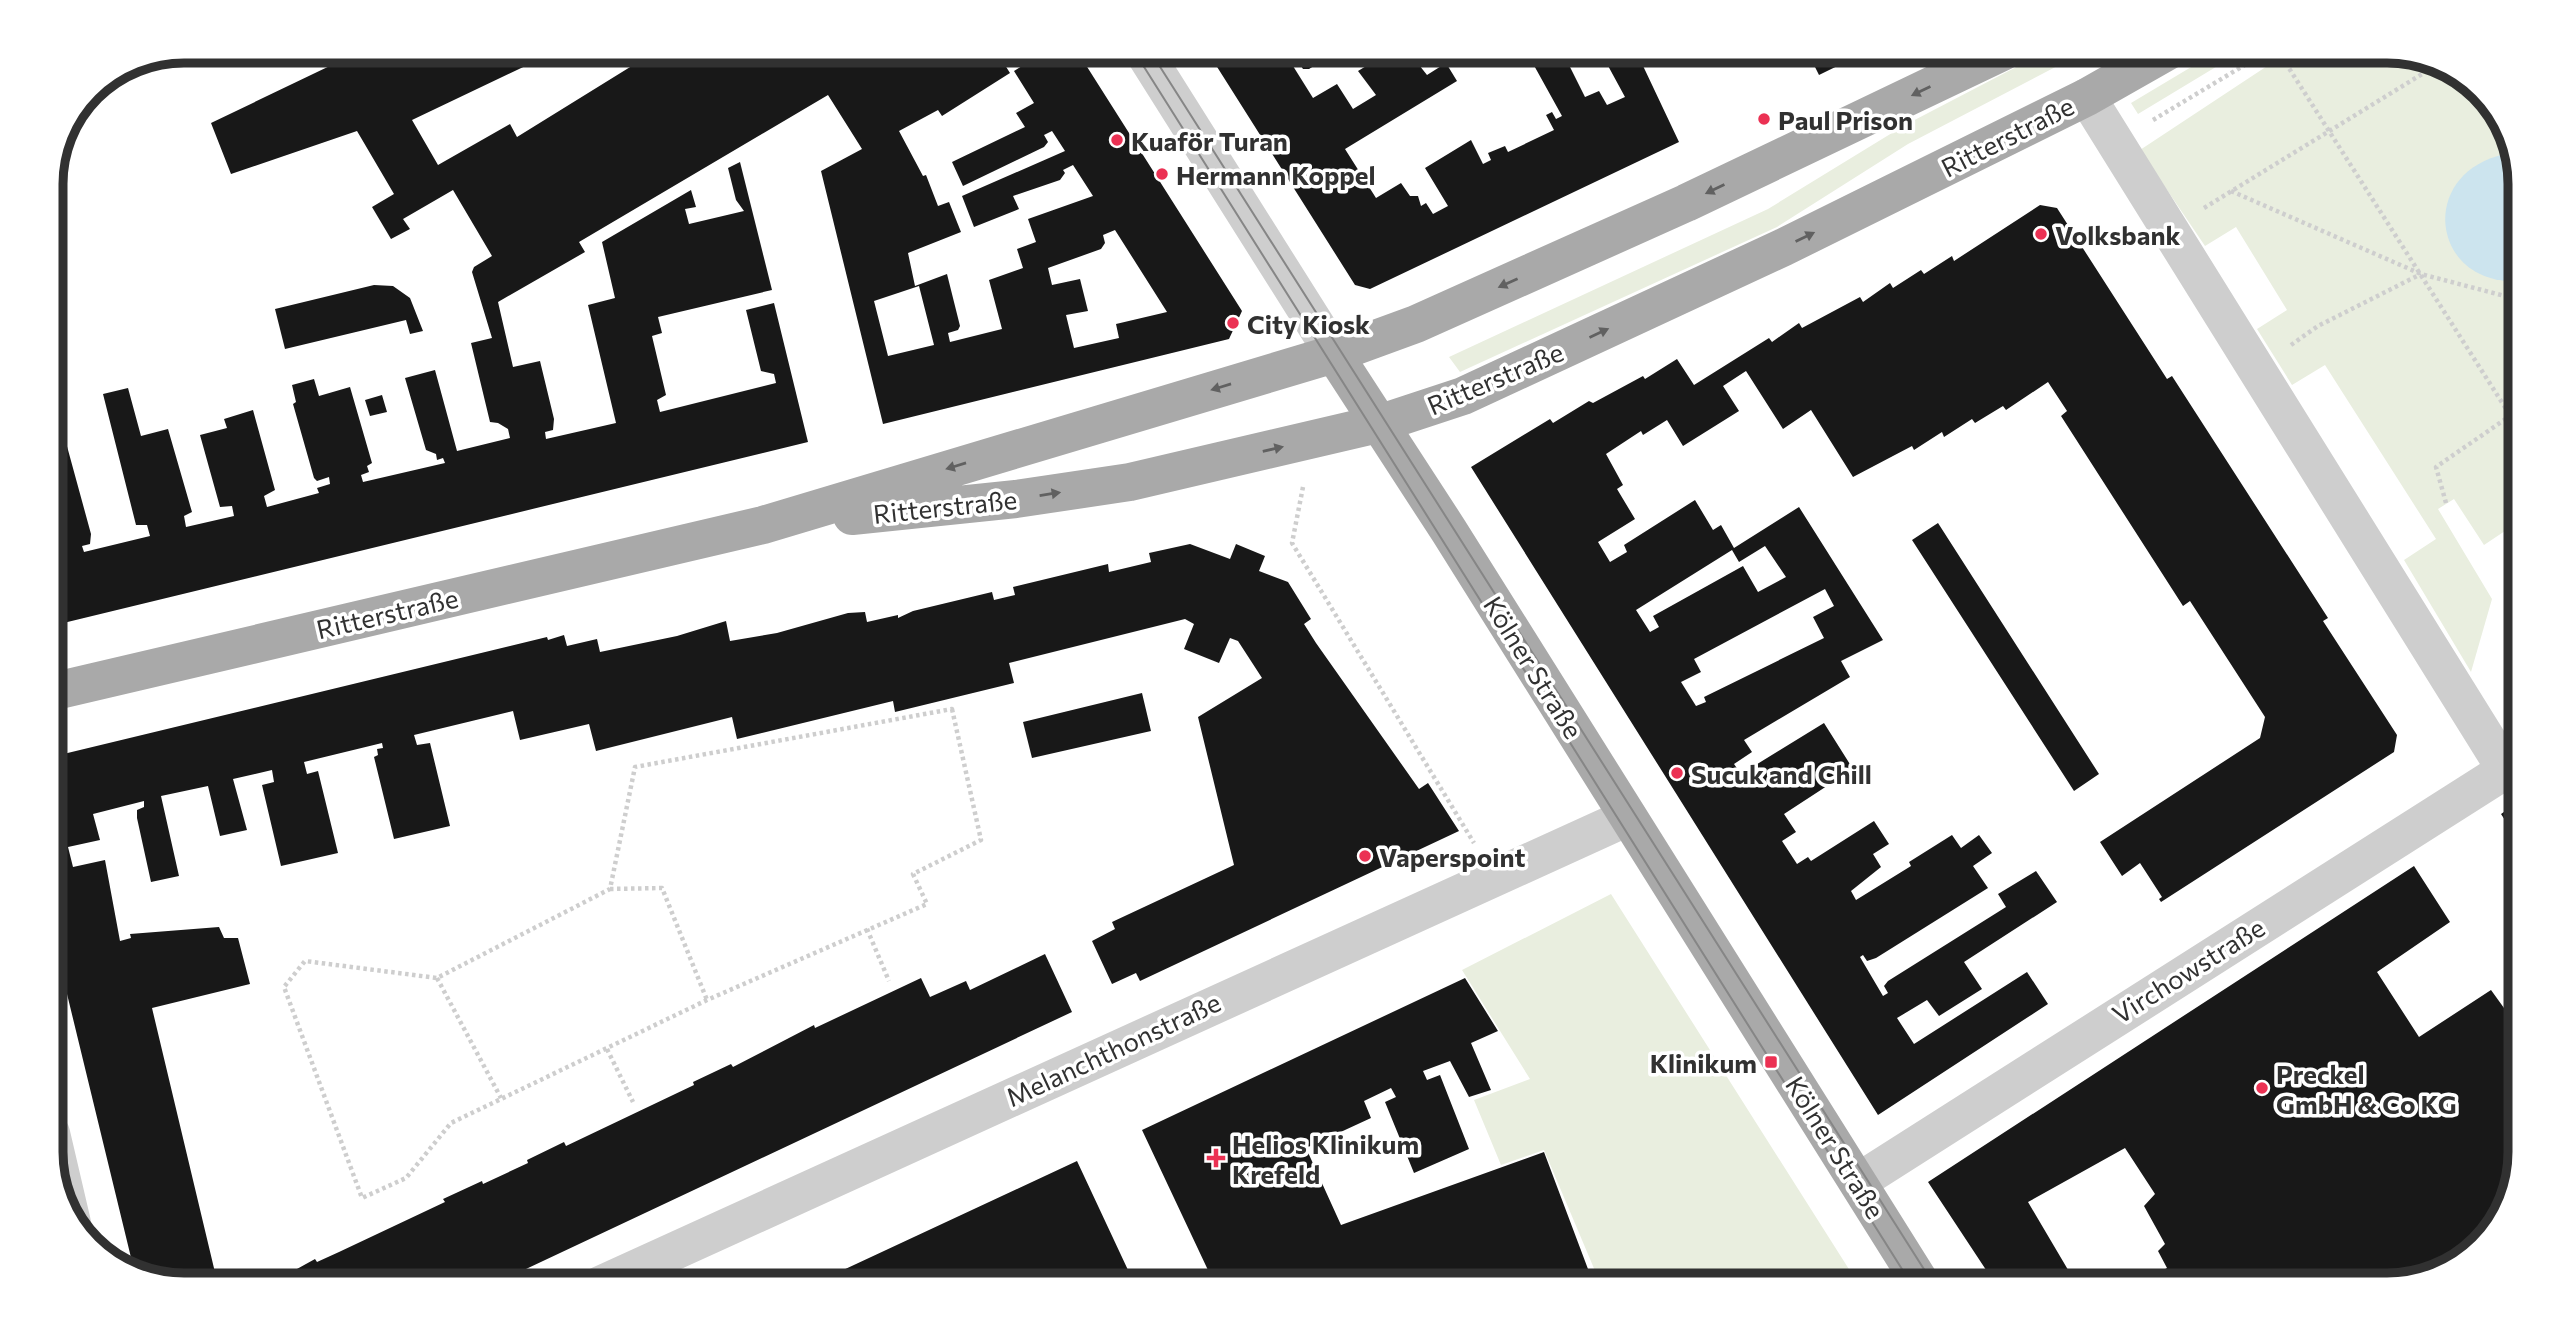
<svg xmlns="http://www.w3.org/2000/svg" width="2571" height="1336" font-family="Commissioner,sans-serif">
<rect width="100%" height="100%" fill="#fff"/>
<path fill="#e9eedf" d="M2047,51H2086L1908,144L1777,227L1460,372L1449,357L1768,209L1905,125Z
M2218,51H2238L2239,53L2138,114L2131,103Z
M2290,51H2387L2446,65L2498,110L2520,176V521L2484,545L2454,499L2438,509L2492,599L2471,672L2404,560L2436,539L2325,365L2292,385L2257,329L2287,310L2236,227L2205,246L2140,150Z
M1611,894L1859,1285H1601L1544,1150L1501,1165L1474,1100L1530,1079L1462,970Z"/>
<path fill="#cce4ee" d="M2505,154L2513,155L2520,176V281C2432,287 2415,174 2505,154Z"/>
<path fill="#181818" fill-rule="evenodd" d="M361,51H557L412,120L438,165L510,124L517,137L656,51H996L1010,73L942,116L938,110L899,131L923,176L926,175L938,206L949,202L961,232L908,253L915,286L947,274L960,326L958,330L948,333L950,342L1002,329L989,280L1023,268L1017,249L1036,242L1028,219L1093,196L1073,165L1063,170L1065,173L1060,180L1013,196L1019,209L974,227L962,196L1065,151L1052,131L1044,135L1048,142L1044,147L963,186L952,162L1025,127L1016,113L1034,103L1014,71L1046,51H1077L1242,311L1229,339L883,424L821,171L862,149L828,95L579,242L585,252L498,302L513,367L540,361L554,419L553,430L545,432L546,439L616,423L588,305L615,298L602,242L691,190L696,207L685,209L689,224L744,211L736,200L728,168L740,162L772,290L658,317L662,333L652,336L666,395L657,400L660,412L776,383L774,374L761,371L746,310L774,303L808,442L51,626V407L56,406L91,534L90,544L82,546L84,552L150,536L147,525H136L103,394L128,388L141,436L168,429L192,512L184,516L186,527L234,516L232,506L220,507L200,435L227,428L224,419L253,410L275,490L264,496L267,507L319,493L317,488L330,484L329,477L317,481L314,478L293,404L296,402L292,385L314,379L319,396L350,387L372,463L367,466L369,472L361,475L363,482L445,463L443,458L437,460L436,454L426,450L405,378L435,370L457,451L510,438L508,429L498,423L490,422L471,343L492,338L472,272L474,267L492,256L453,190L403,219L410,229L391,239L372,207L394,194L357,131L231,174L211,123ZM1115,230L1167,312L1116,324L1119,338L1074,348L1066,315L1088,311L1080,279L1052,285L1048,268L1101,249L1105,243L1103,235ZM919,286L934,345L888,356L874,301Z
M1207,51H1338L1309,69H1303L1299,63L1293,66L1313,98L1337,84L1353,109L1376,95L1358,71L1391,51H1408L1427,75L1446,63L1457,81L1345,149L1376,198L1401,183L1410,196H1418L1421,206L1426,203L1433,214L1448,206L1425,168L1471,140L1483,164L1491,160L1488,153L1505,146L1508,152L1554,130L1546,115L1552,112L1556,119L1562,116L1526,51H1562L1585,97L1599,91L1607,105L1625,97L1600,51H1636L1679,142L1370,289L1355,285Z
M1807,51H1868L1819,75Z
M2040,205L2057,208L2167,379L2172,376L2328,618L2323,621L2397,735L2394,752L2161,902L2159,899L2162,897L2140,863L2122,876L2100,842L2260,738L2265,717L2190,601L2183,606L2061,416L2067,411L2048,382L2006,410L2003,406L1975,423L1972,419L1944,437L1942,432L1914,450L1912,446L1853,477L1811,410L1783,429L1746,371L1723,386L1739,411L1683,446L1667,420L1643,435L1641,431L1606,454L1623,485L1617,489L1635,519L1598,542L1610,562L1627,552L1624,545L1695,500L1713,530L1721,525L1734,548L1799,507L1883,640L1841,661L1850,677L1744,740L1752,752L1734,764L1741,774L1824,723L1853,769L1784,814L1796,832L1782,841L1797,864L1808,857L1811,861L1874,821L1889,844L1873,854L1881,867L1851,891L1856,900L1911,866L1909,862L1952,835L1961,848L1979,835L1992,853L1973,866L1988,888L1876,958L1867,961L1863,955L1860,957L1883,996L1888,993L1884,986L1888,981L2006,907L1998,894L2036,871L2057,902L1964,962L1982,989L1939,1016L1927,1000L1897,1018L1914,1044L2027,972L2048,1004L1878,1115L1471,467L1550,419L1553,423L1589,401L1593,403L1643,376L1645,379L1677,359L1694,385L1769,338L1772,342L1799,323L1802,328L1860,297L1863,302L1890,283L1893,288L1921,270L1924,274L1952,256L1954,261ZM1765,546L1786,577L1758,592L1743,566L1653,616L1659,627L1650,632L1636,610L1732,550L1739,562ZM1825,589L1834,606L1813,617L1824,638L1704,697L1706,702L1696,706L1681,682L1701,672L1694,659Z
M374,285L393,286L410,298L423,331L410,334L406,320L285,349L275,309Z
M382,395L387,412L370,416L365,400Z
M1938,523L2099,774L2074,791L1912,540Z
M1190,544L1230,559L1236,544L1265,556L1259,571L1288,582L1311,619L1304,624L1316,643L1419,789L1428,783L1459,831L1140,981L1136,973L1112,984L1092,941L1115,929L1112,922L1234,865L1198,717L1262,678L1238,641L1230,638L1219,663L1184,649L1194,624L1185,619L1009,663L1014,683L895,712L893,701L737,739L732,717L596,751L589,724L520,740L513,711L414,735L417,745L430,743L450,826L394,839L374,757L378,755L377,749L383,748L382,743L304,762L307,774L318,771L338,853L281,866L262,785L274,782L272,770L233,779L247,830L220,836L208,786L161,796L179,876L151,882L137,818V810L144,807V801L93,814L100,840L68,847L73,867L105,860L120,941L131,938L130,934L219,927L224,938H238L250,984L152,1008L218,1285H184L135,1274L51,928V757L547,637L548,640L564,635L567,646L597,639L600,652L677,636L726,621L730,641L777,633L848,613L865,612L867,622L898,615V618L913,611L992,592L994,600L1015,595L1013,587L1108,564L1109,572L1151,562L1149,553Z
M1142,693L1151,731L1032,758L1023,722Z
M2520,801V843L2501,814Z
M2414,866L2450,922L2377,972L2419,1037L2491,990L2504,1008L2520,997V1152L2506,1211L2461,1260L2450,1268L2387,1285H2306L2300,1275L2284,1285H2136L2167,1268L2158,1251L2165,1244L2144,1206L2155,1194L2125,1148L2028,1202L2077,1285H1996L1928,1182Z
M1045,954L1072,1012L492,1285H268L315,1259L317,1262L339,1252L445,1202L443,1199L482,1181L483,1184L528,1163L527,1160L564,1142L566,1146L694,1085L693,1082L731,1064L733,1067L814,1025L815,1028L921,978L930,997L966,981L970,990Z
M1465,978L1498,1031L1471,1043L1491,1090L1469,1097L1450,1061L1423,1071L1427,1080L1440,1075L1469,1149L1414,1173L1385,1102L1396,1097L1391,1088L1364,1101L1371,1118L1306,1148L1341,1225L1544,1152L1594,1285H1215L1142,1130Z
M1077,1161L1135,1285H811Z"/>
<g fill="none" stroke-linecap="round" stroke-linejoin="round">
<path stroke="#cecece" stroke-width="4.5" stroke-dasharray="3.5 3.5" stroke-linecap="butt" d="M2278,51L2510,415
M2153,120L2268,51
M2231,191L2421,274L2520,300
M2204,208L2440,63
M2291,345L2318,326L2421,274
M1303,487L1292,543L1474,843
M2446,503L2436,467L2520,409
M952,709L981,840L913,874L927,904L707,1000L451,1123L406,1178L362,1198L284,987L305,961L437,978L610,889L635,767Z
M610,889L662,888L707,1000
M867,929L889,981
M437,978L501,1098
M607,1049L633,1102"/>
<path stroke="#cecece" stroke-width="38" d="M1143,51L1334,354
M2087,97L2506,770
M51,1133L72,1223
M1858,1182L2520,761
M600,1285L1628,817"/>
<path stroke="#a9a9a9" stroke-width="38" d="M1334,354L1449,531L1922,1285
M852,516L1016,499L1130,482L1378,424L1463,396L1784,247L2087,97L2168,51
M51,692L763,525L1334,354L1416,324L1686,203L2004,51"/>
<path stroke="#868686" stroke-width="2" d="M1134,51L1912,1285
M1150,51L1934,1285"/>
</g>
<defs><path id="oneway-solid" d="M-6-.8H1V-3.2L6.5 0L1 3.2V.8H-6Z" transform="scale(1.75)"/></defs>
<g fill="#616161">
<use href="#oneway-solid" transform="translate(1921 91) rotate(154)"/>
<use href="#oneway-solid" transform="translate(1715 189) rotate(154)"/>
<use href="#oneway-solid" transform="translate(1805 237) rotate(-26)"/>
<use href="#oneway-solid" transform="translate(1508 283) rotate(156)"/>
<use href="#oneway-solid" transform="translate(1599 333) rotate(-25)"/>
<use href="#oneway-solid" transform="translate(1221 387) rotate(163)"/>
<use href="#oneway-solid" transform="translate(1273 449) rotate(-13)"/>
<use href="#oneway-solid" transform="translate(956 466) rotate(163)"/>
<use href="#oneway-solid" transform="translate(1050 494) rotate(-9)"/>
</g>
<g fill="#eb3153" stroke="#fff" stroke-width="2.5">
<circle cx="1764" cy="119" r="7"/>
<circle cx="1117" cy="140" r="7"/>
<circle cx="1162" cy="174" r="7"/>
<circle cx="2041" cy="234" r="7"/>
<circle cx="1233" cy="323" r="7"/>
<circle cx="1677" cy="773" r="7"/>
<circle cx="1365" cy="856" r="7"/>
<rect x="1764" y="1055" width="14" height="14" rx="3.5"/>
<circle cx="2262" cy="1088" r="7"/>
<path d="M1212.5 1147.5h7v7h7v7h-7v7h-7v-7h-7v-7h7z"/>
</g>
<g text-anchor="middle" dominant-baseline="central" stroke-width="7" stroke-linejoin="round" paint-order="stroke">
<g font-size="26" font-weight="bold" fill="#313131" stroke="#fff" text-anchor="start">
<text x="1778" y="119">Paul Prison</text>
<text x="1131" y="140">Kuaför Turan</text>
<text x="1176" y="174">Hermann Koppel</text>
<text x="2055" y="234">Volksbank</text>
<text x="1247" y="323">City Kiosk</text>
<text x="1691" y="773">Sucuk and Chill</text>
<text x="1379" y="856">Vaperspoint</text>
<text x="1757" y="1062" text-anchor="end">Klinikum</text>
<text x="2276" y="1073">Preckel<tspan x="2276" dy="30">GmbH &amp; Co KG</tspan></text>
<text x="1232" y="1143">Helios Klinikum<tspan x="1232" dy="30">Krefeld</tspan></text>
</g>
<g font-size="26" fill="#313131" stroke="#fff">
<text transform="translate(2007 136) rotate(-27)">Ritterstraße</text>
<text transform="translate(1495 378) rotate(-23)">Ritterstraße</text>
<text transform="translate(945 506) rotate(-6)">Ritterstraße</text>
<text transform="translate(387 613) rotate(-13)">Ritterstraße</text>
<text transform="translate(1534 667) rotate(58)">Kölner Straße</text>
<text transform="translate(2188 970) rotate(-32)">Virchowstraße</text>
<text transform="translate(1113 1049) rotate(-25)">Melanchthonstraße</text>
<text transform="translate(1836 1147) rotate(58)">Kölner Straße</text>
</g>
</g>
<path d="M0 0H2571V1336H0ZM184 63H2387A121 121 0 0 1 2508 184V1152A121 121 0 0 1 2387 1273H184A121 121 0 0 1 63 1152V184A121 121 0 0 1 184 63Z" fill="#fff" fill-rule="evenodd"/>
<path fill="none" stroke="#313131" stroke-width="9" d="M184 63H2387A121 121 0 0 1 2508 184V1152A121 121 0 0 1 2387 1273H184A121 121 0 0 1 63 1152V184A121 121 0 0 1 184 63Z"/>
</svg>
